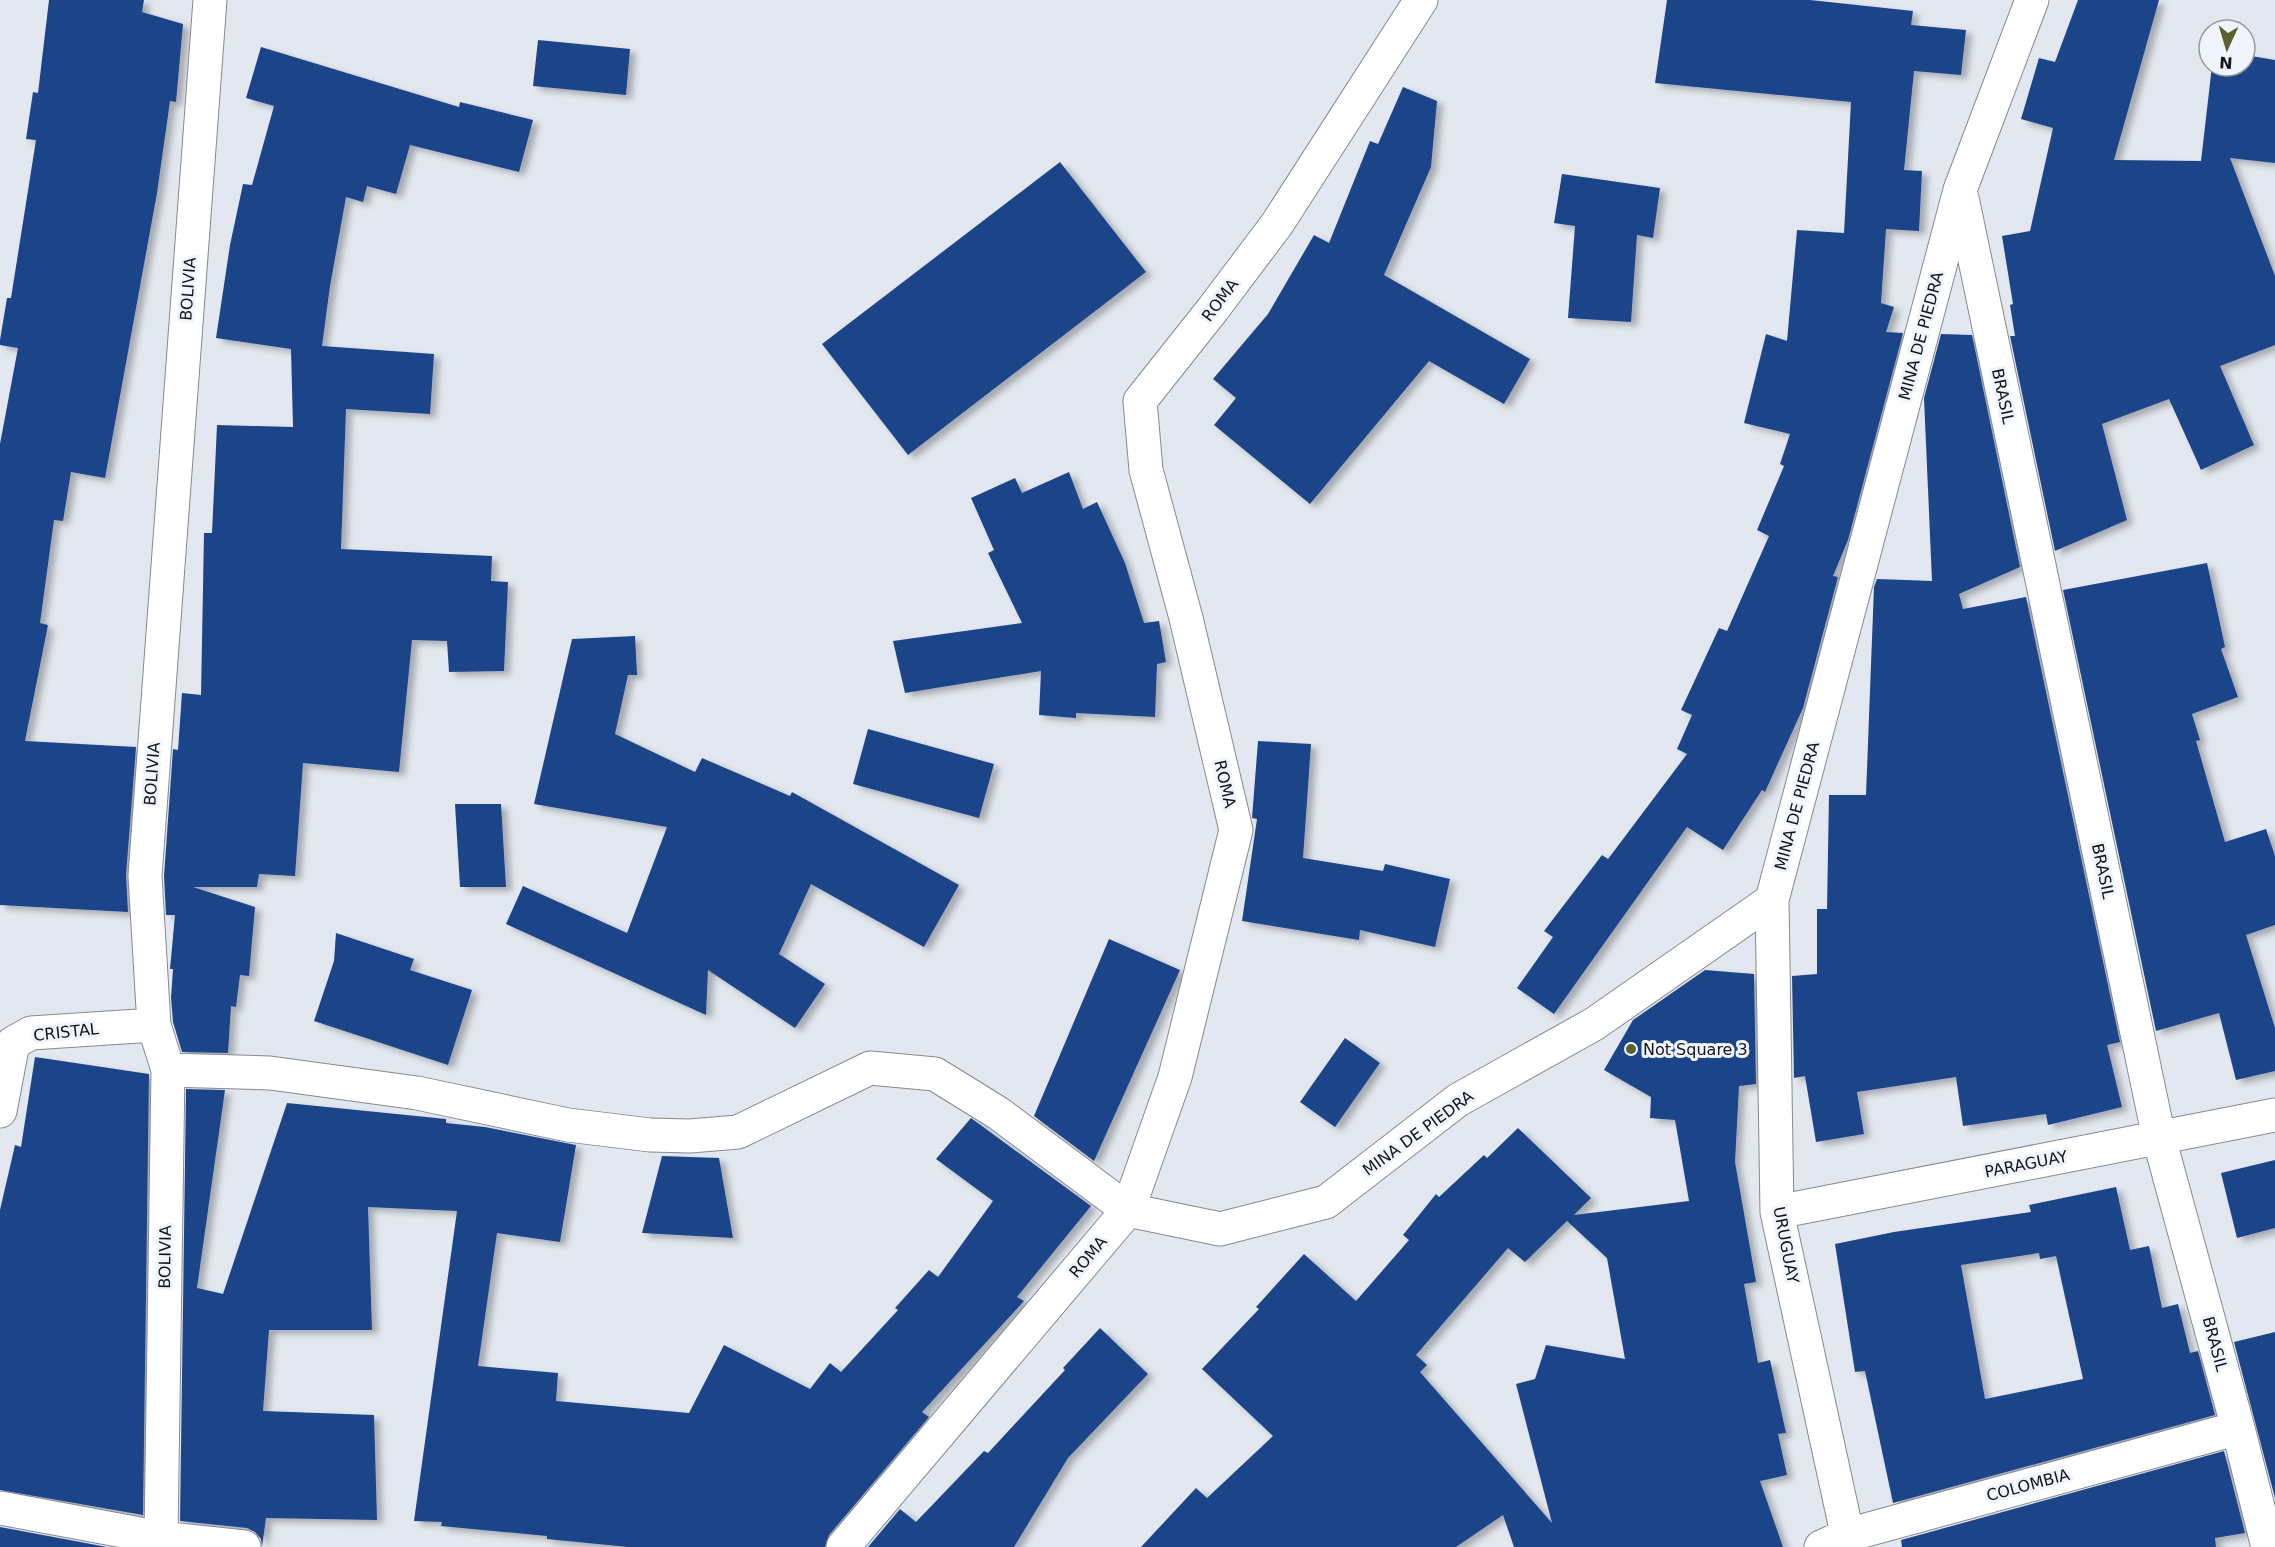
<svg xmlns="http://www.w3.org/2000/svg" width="2275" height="1547" font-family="'DejaVu Sans',sans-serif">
<defs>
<filter id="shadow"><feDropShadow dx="6" dy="4" stdDeviation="3" flood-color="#0004"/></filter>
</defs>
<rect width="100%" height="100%" fill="#e3e8f0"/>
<path fill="#1e4589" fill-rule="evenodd" filter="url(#shadow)" d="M49,0H144L142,12L183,24L176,102L170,101L157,193L105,478L71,472L63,521L54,520L40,623L48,625L25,741L136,747L126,875L128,912L0,905V444L18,348L0,345V340L7,298H11L36,140L26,139L33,92L38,93Z
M1667,0H1810L1913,11L1911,25L1966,30L1961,75L1914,71L1904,170L1922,171L1919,231L1886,229L1881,303L1894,307L1886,332L1903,333L1848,540L1833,576L1838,577L1803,708L1765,792L1762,790L1723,850L1687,827L1554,1014L1517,988L1553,937L1544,931L1602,855L1608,859L1687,754L1677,749L1692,715L1681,710L1719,628L1727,631L1769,536L1757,530L1784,466L1780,464L1790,434L1744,423L1766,334L1787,341L1797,230L1844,233L1851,102L1655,83Z
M2078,0H2159L2114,160L2201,161L2212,66H2245V55L2275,60V163L2230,158L2275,276V345L2220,366L2254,445L2201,470L2169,399L2102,424L2127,520L2055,551L2010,336H2015L2010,305L2013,304L2002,236L2030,231L2053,128L2021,119L2039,58L2055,62Z
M538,40L630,49L626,95L533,86Z
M261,47L459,107L460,102L533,120L519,172L410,145L396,194L367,186L363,202L346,197L330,286L322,346L434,354L430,414L346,409L341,549L492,556L491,581L508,582L504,671L449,672L447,641L412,640L399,772L303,763L295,876L259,874L257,887H193L255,907L249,976L240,975L236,1007L231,1006L228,1053L182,1052L173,1022L171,998L173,969H170L175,915H166L164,876L173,749L178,750L182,693L201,695L204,533H212L217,425L293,427L291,349L216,338L230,245L243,184L252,185L274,106L246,98Z
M1403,87L1437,101L1431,167L1384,275L1530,359L1504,404L1429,361L1310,504L1214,425L1236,398L1213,379L1268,314L1314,235L1329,243L1370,141L1378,144Z
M1060,162L1146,272L908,455L822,344Z
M1562,174L1660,188L1653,238L1637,235L1631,322L1568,318L1575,226L1554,223Z
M1941,334L1972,335L2020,567L1959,594L1963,609L2026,597L2120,1042L2107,1045L2122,1107L2048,1125L2046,1114L1963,1126L1956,1077L1857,1092L1864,1134L1816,1142L1805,1076L1794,1078L1792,976L1817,974V909H1827L1829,795H1866L1874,587L1877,579L1932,581L1924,398Z
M1069,472L1083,509L1097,502L1125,563L1144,623L1159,621L1166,662L1157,664L1155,717L1076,713V718L1039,715L1041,671L905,693L893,641L1022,623L988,553L994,550L971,498L1015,478L1022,493Z
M2207,563L2225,647L2221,649L2238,697L2192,714L2200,740L2196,741L2225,842L2266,829L2275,856V925L2246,935L2275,1028V1071L2236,1080L2219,1013L2156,1031L2063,590Z
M635,636L637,675H628L615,734L695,772L702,758L790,796L792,792L959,885L924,947L811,884L779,954L825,984L795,1028L708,970L706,1015L506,924L523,886L627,933L667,827L534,804L572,639Z
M868,729L994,764L979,818L853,784Z
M1258,741L1311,744L1303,858L1383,871L1385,864L1450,879L1435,947L1360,930L1359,940L1242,921L1257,819L1252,818Z
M455,804H501L506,887H460Z
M336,933L414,959L410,970L472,990L448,1065L314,1021L334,961Z
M1109,939L1180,970L1094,1161L1034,1116Z
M1705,970L1754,974L1756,1084L1739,1086L1735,1162L1756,1282L1744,1284L1758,1363L1770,1360L1786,1433L1778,1434L1787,1475L1760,1481L1783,1547H1514L1503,1515L1456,1547H1141L1196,1488L1207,1498L1273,1436L1202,1369L1259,1309L1256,1307L1304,1254L1356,1301L1409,1240L1403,1235L1436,1194L1439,1197L1484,1155L1487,1158L1518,1128L1591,1198L1574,1215L1689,1201L1675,1120L1650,1118L1651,1097L1604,1070L1633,1020ZM1567,1221L1607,1258L1625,1359L1546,1345L1535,1379L1516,1384L1552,1523L1420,1372L1427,1365L1416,1355L1508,1248L1525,1262Z
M1345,1038L1380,1063L1335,1127L1300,1102Z
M35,1057L149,1074L143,1515L0,1490V1210L15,1145L21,1147Z
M186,1089L225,1090L197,1288L223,1294L287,1103L446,1119V1123L485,1127L576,1145L560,1242L497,1233L478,1366L558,1373L556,1401L689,1413L724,1345L810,1389L830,1363L841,1372L898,1310L895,1308L929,1270L938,1277L993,1201L936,1159L971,1118L1091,1206L1017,1297L1024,1301L922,1412L929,1417L829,1535L825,1547H628L547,1539V1536L441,1526L442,1522L414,1521L457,1211L368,1207L372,1330H269L263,1411L374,1415L377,1520L266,1518L262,1547L261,1539L255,1532L247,1528L180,1521Z
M662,1156L719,1158L733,1238L642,1233Z
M2275,1160V1228L2237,1238L2221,1173Z
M2116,1187L2130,1250L2149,1246L2162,1308L2178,1304L2190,1353L2198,1351L2215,1415L1893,1503L1865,1371L1855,1372L1835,1244L1894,1232L2031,1212L2029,1205ZM2039,1253L2040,1259L2056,1256L2083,1379L1985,1399L1961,1265Z
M1100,1328L1148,1374L1068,1458L1014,1547H868L900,1509L916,1522L984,1451L988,1453L1065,1370L1063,1368Z
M2275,1332V1498L2234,1342Z
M2224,1451L2245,1533L2215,1538L2216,1547H1902L1901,1540Z
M0,1527L107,1547H0Z"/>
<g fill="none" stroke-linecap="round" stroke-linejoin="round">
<defs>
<path id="street" d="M1962,198L2159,1138L2238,1428L2268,1547
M1772,900L1777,1212L1850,1547
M168,1070L270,1073L417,1093L568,1125L650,1135L690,1136L738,1132L870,1068L935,1074L998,1113L1128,1210L1220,1229L1326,1202L1458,1100L1594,1024L1772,900L1960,190L2032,0
M0,1111L13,1043L31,1033L154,1025
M1777,1212L2275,1115
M0,1508L161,1538L244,1547
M159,1547L161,1538L168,1070L154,1025L145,876L210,0
M843,1547L1128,1210L1175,1077L1236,830L1186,618L1146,470L1140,401L1213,309L1277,224L1421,0
M1821,1547L1848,1535L2238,1428"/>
</defs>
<use href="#street" stroke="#858990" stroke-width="35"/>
<use href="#street" stroke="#fff" stroke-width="33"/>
</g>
<circle fill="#5d5f2c" stroke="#f0f5fd" stroke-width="2" cx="1631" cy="1049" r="6"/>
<g text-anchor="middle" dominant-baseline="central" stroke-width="6" stroke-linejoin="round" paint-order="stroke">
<g font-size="16" fill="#121417" stroke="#f0f5fd">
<text transform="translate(188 289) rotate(-86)">BOLIVIA</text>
<text transform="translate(1220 300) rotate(-53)">ROMA</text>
<text transform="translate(1921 336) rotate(-75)">MINA DE PIEDRA</text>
<text transform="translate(2003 396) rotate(78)">BRASIL</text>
<text transform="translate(152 774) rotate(-86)">BOLIVIA</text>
<text transform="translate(1225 784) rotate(77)">ROMA</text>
<text transform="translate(1797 806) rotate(-75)">MINA DE PIEDRA</text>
<text transform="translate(2103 871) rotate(78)">BRASIL</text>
<text transform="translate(66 1032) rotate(-6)">CRISTAL</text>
<text transform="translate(1418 1133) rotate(-36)">MINA DE PIEDRA</text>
<text transform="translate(2026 1164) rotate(-11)">PARAGUAY</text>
<text transform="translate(1786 1245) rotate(79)">URUGUAY</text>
<text transform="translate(165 1257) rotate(-89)">BOLIVIA</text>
<text transform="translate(1088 1257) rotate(-50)">ROMA</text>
<text transform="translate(2215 1344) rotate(75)">BRASIL</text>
<text transform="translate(2028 1485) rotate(-15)">COLOMBIA</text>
</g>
<g font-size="16" fill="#121417" stroke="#f0f5fd" text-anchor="start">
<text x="1643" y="1049">Not Square 3</text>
</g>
</g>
<g transform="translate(2227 48) rotate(184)"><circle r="28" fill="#f0f5fd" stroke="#979ba1" stroke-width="1.5"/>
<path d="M0-4.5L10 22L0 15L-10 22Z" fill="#5d5f2c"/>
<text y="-9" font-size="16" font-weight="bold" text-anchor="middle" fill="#121417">N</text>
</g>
</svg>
